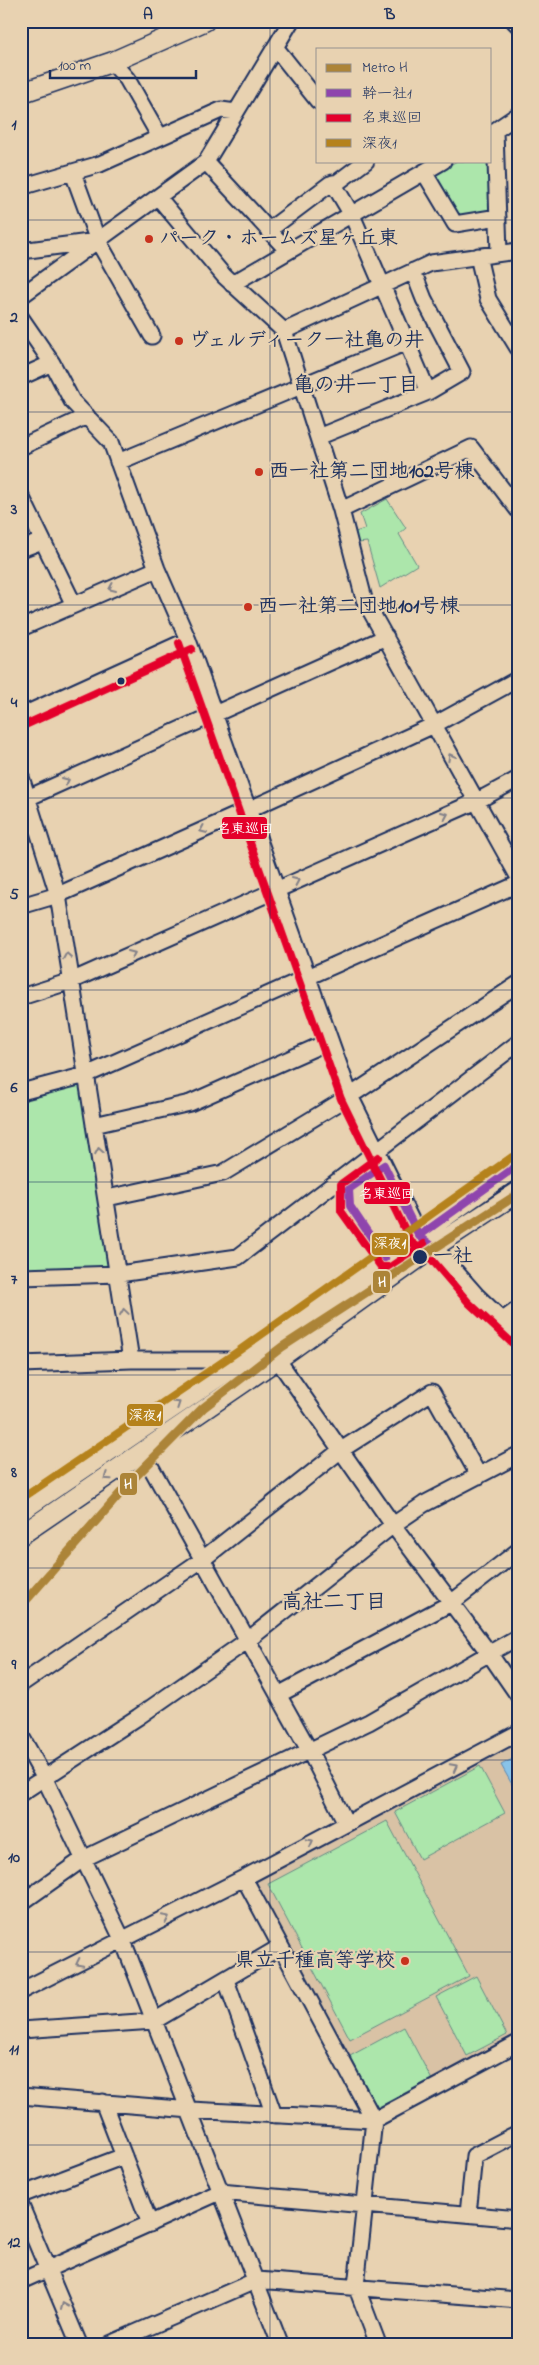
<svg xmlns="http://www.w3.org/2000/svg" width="539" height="2365" font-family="'Indie Flower','Klee One',sans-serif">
<rect width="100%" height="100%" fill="#e8d2b1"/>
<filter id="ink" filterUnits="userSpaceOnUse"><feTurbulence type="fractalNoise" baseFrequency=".02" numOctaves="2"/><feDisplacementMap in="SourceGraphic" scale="10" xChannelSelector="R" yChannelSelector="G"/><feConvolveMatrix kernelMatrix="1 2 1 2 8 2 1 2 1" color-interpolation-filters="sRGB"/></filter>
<g filter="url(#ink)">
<path fill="#d9c2a5" d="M518,1739V2039L375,2113L252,1879Z"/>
<path fill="#ace6ab" stroke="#648a84" d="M457,161H490L495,211L454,219L426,179Z
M387,499L406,528L399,534L417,565L380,588L367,542L358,543L355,532L365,529L360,514Z
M80,1082L112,1263L107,1270L21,1273V1098Z
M480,1766L505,1813L420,1859L395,1812Z
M387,1821L469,1976L350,2039L268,1884Z
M476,1976L507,2035L467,2056L436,1997Z
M404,2027L432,2080L378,2109L350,2056Z"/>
<path fill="#89c3e8" stroke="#5d88b1" d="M518,1756V1795L501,1765Z"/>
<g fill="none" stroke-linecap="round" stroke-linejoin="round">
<defs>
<path id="minor" d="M514,21L518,25
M275,47L318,101
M112,62L127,79L160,137
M495,131L499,253
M490,134L518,115
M206,162L288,251
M424,172L455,224L498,217
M73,173L98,241L152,336
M21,187L100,164L221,110L236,112
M158,197L224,276L284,331L341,510L364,599L518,876
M269,230L330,184L338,182L366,161
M21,251L97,241
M478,256L488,299L518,348
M413,271L424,299L462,372L428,392
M232,284L443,161
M21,296L206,162L291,21
M21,318L52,363L72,401L111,442L157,569L188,640L350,1096L419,1236L434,1247L477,1296L518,1335
M284,331L431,263L518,251
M21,377L52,363
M318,437L428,392L352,215L333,183
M21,447L87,416
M118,462L407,342
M21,496L74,605
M341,510L471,448L518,510
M21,549L42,541
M21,628L157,569
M21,716L188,640
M21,777L58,895L131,1360
M21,801L386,637
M21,906L58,895L248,810L434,725L518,679
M21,997L71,981L477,801L518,779
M21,1092L86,1075L518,884
M94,1125L190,1103L330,1041
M107,1198L223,1173L350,1096L518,984
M21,1277L119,1274L238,1257L518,1043
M503,1320L518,1309
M266,1343L393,1525L489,1653L518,1695
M21,1364L131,1360H243
M143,1453L309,1750L346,1823
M21,1684L203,1559L341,1450L432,1392L479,1476
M278,1695L451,1603L518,1551
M21,1736L44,1777L123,1941L280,2344
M21,1793L138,1717L248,1640L393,1525L424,1504L518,1455
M244,1878L374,2120L518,2043
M21,1903L83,1859L369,1722L518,1637
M226,1980L274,2115
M21,1991L244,1878L518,1733
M21,2030L154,2021L280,1947
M21,2096L191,2110L374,2120L356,2286L378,2344
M103,2102L150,2224
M21,2195L124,2156
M21,2206L79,2344
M468,2214L474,2156L518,2133
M21,2281L220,2192L518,2219
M110,2344L257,2280L518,2300"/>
<path id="major" d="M21,93L112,62L205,21
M21,1511L243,1360L518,1165
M21,1535L278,1359L434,1247L518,1192"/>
</defs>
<use href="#minor" stroke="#1b2f5e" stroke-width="19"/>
<use href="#major" stroke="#1b2f5e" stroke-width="22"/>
<use href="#minor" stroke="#e8d2b1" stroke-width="15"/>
<use href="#major" stroke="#e8d2b1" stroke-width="19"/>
<defs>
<path id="bus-1" d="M384,1165L349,1189L350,1206L385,1258
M384,1165L419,1236L434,1247
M419,1236L518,1165"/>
<path id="bus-2" d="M179,643L341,1099L411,1242L427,1254L469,1303L511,1342
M25,725L192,649
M378,1157L341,1184V1211L381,1267H390L424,1244"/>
<path id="bus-3" d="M21,1499L237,1352L512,1157"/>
</defs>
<use href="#bus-1" stroke="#e8d2b1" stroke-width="11"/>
<use href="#bus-2" stroke="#e8d2b1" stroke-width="11"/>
<use href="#bus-3" stroke="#e8d2b1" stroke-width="11"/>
<use href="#bus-1" stroke="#8e44ad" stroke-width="8"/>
<use href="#bus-2" stroke="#e4002b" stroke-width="8"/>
<use href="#bus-3" stroke="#b5821c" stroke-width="8"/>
<defs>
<path id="metro-1" d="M21,1606L132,1480L203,1408L282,1347L518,1194"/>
</defs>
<use href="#metro-1" stroke="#e8d2b1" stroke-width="12"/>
<use href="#metro-1" stroke="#ac8438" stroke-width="9"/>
</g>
<defs><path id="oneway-chevron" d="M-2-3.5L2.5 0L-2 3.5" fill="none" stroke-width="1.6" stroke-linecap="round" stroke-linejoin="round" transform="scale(1.25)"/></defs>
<g stroke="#828088">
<use href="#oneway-chevron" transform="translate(112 588) rotate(156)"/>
<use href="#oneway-chevron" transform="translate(451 757) rotate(-119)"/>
<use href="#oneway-chevron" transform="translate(66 781) rotate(-24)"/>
<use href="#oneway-chevron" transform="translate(445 815) rotate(-24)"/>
<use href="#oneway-chevron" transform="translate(203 830) rotate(156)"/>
<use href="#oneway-chevron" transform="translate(296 881) rotate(-24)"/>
<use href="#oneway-chevron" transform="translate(132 954) rotate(-24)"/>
<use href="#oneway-chevron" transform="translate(67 956) rotate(-99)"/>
<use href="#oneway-chevron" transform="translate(99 1151) rotate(-100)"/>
<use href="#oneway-chevron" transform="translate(124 1312) rotate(-98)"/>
<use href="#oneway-chevron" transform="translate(177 1404) rotate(-34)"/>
<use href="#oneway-chevron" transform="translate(107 1477) rotate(146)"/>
<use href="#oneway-chevron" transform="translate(454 1767) rotate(-28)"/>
<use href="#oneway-chevron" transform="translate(310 1842) rotate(-28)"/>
<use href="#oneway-chevron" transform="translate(166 1918) rotate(-27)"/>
<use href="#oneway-chevron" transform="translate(79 1963) rotate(154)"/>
<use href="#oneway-chevron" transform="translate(64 2306) rotate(-113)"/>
</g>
</g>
<path fill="none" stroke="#1b2f5e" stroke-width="1" stroke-opacity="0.55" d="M270,21V2344M21,220H518M21,412H518M21,605H518M21,798H518M21,990H518M21,1182H518M21,1375H518M21,1568H518M21,1760H518M21,1952H518M21,2145H518"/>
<g fill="#c8321e" stroke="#e8d2b1" stroke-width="2">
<circle cx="149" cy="239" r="5"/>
<circle cx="179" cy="341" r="5"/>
<circle cx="259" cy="472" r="5"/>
<circle cx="248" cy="607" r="5"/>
<circle cx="405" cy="1961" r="5"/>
</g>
<g fill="#1b2f5e" stroke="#e8d2b1" stroke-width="2">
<circle cx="121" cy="681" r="4.5"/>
<circle cx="420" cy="1257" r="8"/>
</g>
<g text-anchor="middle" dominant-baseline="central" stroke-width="4.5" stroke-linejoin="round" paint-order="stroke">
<g font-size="20" font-weight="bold" fill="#1b2f5e" stroke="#e8d2b1" text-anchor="start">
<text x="159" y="239">パーク・ホームズ星ヶ丘東</text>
<text x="189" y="341">ヴェルディーク一社亀の井</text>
<text x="269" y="472">西一社第二団地102号棟</text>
<text x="258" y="607">西一社第二団地101号棟</text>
<text x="395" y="1961" text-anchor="end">県立千種高等学校</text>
</g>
<g font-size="20" font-weight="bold" fill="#1b2f5e" stroke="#e8d2b1" text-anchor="start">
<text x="433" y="1257">一社</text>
</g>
<g font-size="21" font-weight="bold" fill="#1b2f5e" stroke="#e8d2b1">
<text x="356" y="386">亀の井一丁目</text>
<text x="334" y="1603">高社二丁目</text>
</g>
</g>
<g stroke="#e8d2b1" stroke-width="2">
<rect x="221" y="816" width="47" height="24" rx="5" fill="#e4002b"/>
<rect x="363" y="1181" width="48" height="24" rx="5" fill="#e4002b"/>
<rect x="371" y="1232" width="38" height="24" rx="5" fill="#b5821c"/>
<rect x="372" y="1270" width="19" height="24" rx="5" fill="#ac8438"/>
<rect x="126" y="1403" width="38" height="24" rx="5" fill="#b5821c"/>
<rect x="119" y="1472" width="19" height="24" rx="5" fill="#ac8438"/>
</g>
<g font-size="14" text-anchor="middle" font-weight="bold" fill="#fff">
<text x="245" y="833">名東巡回</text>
<text x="387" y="1198">名東巡回</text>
<text x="390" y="1248">深夜1</text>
<text x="382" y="1287">H</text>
<text x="145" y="1420">深夜1</text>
<text x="128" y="1489">H</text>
</g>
<rect width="539" height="2365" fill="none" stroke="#e8d2b1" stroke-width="55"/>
<rect x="316" y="48" width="175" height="115" fill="#e8d2b1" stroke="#969190"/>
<rect x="326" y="64" width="25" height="8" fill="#ac8438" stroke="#969190"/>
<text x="362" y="72" font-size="15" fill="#1b2f5e">Metro H</text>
<rect x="326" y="89" width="25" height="8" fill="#8e44ad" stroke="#969190"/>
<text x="362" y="98" font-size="15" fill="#1b2f5e">幹一社1</text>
<rect x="326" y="114" width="25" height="8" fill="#e4002b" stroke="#969190"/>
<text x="362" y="122" font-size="15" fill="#1b2f5e">名東巡回</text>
<rect x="326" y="139" width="25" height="8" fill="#b5821c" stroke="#969190"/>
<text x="362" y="148" font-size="15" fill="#1b2f5e">深夜1</text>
<path d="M50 70v8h146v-8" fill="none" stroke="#1b2f5e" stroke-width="2.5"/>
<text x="58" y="70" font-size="15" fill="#1b2f5e" stroke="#e8d2b1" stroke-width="4" paint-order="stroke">100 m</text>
<rect x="28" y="28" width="484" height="2310" fill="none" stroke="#1b2f5e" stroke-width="2"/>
<g font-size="16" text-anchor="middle" font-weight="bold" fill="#1b2f5e">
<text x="148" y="19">A</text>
<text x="390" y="19">B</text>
<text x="14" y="129">1</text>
<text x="14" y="322">2</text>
<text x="14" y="514">3</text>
<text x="14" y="707">4</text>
<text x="14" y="899">5</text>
<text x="14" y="1092">6</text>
<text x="14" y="1284">7</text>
<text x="14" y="1477">8</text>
<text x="14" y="1669">9</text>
<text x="14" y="1862">10</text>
<text x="14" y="2054">11</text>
<text x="14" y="2247">12</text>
</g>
</svg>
